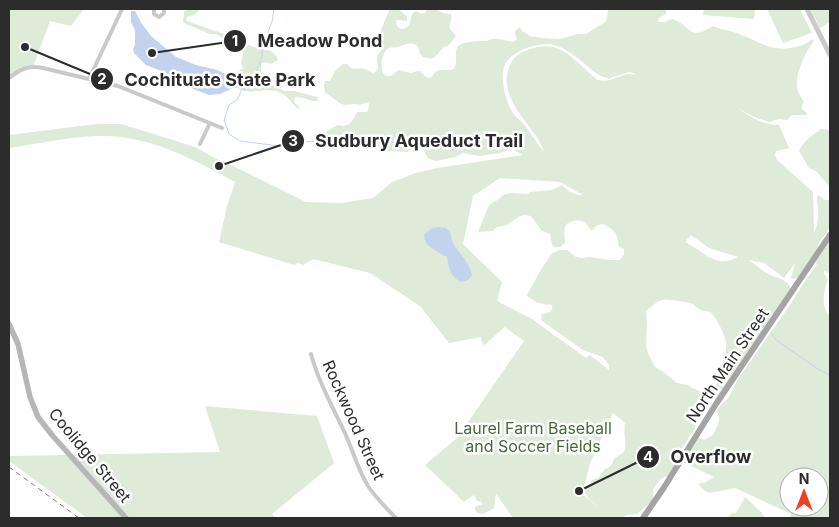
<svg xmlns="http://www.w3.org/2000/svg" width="839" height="527" font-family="Inter,sans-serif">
<rect width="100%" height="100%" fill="#fff"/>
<path fill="#deebd8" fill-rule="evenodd" d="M9,9H84L71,26L50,21L33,67H29L9,78Z
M188,9H200L194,15L187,17L186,19L187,21L227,35L251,46L271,51L277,57L278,60L271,64L264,62L261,64V80L263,81L285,91H294L317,97L318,101C310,102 303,96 295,97C292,103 297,104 300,108L298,109C292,105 290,98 284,95C273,86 258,93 245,91L246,90L240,84L243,83L240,80L244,76L236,78L234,77L236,72L243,69L241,63L243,54L242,47L239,45L230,43L216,34H210L186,24L183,22L184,11Z
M388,9H399L407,17V21L398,20L396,21L397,26L401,29C415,28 407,15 416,11L421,14L425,13L428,9H437C441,13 445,14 451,14C453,20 448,24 450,28C451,32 455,33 456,36C454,39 451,42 449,45C444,49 446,44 442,49C437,54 436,60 427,58C425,58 422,57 421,55C418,52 420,47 416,45C409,41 403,46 397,47C395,48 392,47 389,48C381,51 377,77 389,76C393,76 396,71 399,70L411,73L417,71H420C424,75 426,79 432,77C438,63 449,75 455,67C458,62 454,54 457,48C459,41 479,41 486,41C488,41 490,39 493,39C499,38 507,41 512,42L515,41L517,39L515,34V31L520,27L522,31L530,36L541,38L560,39L578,34H586L605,22L607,19L608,9H664L666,10V14L659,18L658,21L659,22H664L672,19C693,26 688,42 713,26C721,30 731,30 739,34C760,41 770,53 795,47C801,46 807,44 812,39L814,41C806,51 795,74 797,87C798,93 801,97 804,102L802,106V109L806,112L807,115H792L787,120L779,119L769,122L752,116L738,108C751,117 762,125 779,125L789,148L776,151L775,155L777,160L813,192L814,233C817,227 819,217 818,210C818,205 816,202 817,197L819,195L825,200H830V226L826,234L819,242L817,251L798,278L793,279L791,278L795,263L784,278L764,263L749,260C755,264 760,269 765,272C774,279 787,277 791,289L748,353L717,396L715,395C715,377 727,359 726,343C726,336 715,315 710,312C707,311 703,311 699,309C697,308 695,306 693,304C687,302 668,299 662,300C656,302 651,307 646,311L647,323L646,346L648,353L655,367L662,371L677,383L688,385L692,388L705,393L708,398L707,402C690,412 701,427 690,436L681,450L682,453L668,476L662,478L657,483L653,490V499L651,502L637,514L627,515L621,518H513L496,494L494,508L483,514L477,513L475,509V507L479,505H482V502L477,501L474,495L464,502L425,465L457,438L524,341L505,327L483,346L481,337L449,343L420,306L370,273L313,259L303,265L298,263L294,265L219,242L227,206L235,182C192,158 147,134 96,136C67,137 37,144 9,148V135L80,126L99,124H121L157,135L195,147L222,162L223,161L306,202L342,203L373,198L392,182L416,173L437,168L523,155L512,149L500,153L479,156L463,153L455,157L436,161L428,158L424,151L421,149L413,148L407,152L388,151L378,147L367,140H350L313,143C320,137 327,130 336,126C341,124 338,126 344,126C351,125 354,118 357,112H366L368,111L369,104L368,102L360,105L355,104L346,105L341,104L325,92L324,85L325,81H330L335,71L343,64H347L351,68L355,69L362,68L373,73L377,71C379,65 377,65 377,60C376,55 380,53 382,49C383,45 380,41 379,37C379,34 387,15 389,11ZM550,44C561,46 570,52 579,59C589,67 596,76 610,79C616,74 611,78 618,76C627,73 628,70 637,75C635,75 632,74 629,74C617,75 612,83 598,80C574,62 561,35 525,51C516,55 511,60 508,70C501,98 525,118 538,139C540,143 543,148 544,152C537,144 532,135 526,127C522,121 516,118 513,113C505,101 498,72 507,61C517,49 535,44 550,44ZM500,178L560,182L583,195C576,196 567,191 562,185L552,190L530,192L529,194L511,193L505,194L496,201L492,203L488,207L478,232L493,231L497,227L507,225L520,216L524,215L531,216L542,231L550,234L552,245L554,247C559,248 563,246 565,242C565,237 563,230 566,225C570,220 581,219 586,223C587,224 590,229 591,230H593L597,225L603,224C616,231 617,233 619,247L624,249V254L620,260H610L589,257L581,258L576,257L567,250H560L555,252L552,253L540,271L527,295C533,303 543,304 552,305C554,313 546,313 541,315L542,321L583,350L603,357L609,365V370L590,355L586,358L532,319L497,301L502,282L463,244L473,196ZM691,235L709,248L738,257C723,265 714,261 701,252C697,249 692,246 687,243L686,242L687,239L690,237ZM613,413L625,423C623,433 627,442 624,452L614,459L612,464L608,468L605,469L598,478L592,480L586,488L585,492L587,497L601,509L583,495V491L590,463Z
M704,9H755L754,19L703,15Z
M767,9H800L812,33L783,43Z
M810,9H830V22L820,28Z
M821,129L830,130V187L816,171L809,168L799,151C803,141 813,135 821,129Z
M830,241V274L824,270V274L828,279C824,290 820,307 830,316V518H789L791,514L735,488L710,493L705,491L698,484L706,482L714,477L683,462L698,437L704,440L713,435L719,422V417L717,412L718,408L729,397L738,379L790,305L807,278L817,264L815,263ZM789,477H819V507H789Z
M205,406L317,416L334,463L272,514L275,518H87L9,461V456L220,452Z
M745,497L762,513L765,518H727L732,513H736L737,511Z"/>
<path fill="#c3d3ed" d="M131,11H135L142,24L151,36L176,57L196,65L217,70L231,76L236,78L245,75L240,80L241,82L246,83L241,84L246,90L245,91L238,88H233L220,94L209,95L185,86L176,80L166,75L161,71L146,65L134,53L133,49L135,45V30L131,22Z
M438,227L446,228C453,234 450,238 454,245C460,254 471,265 472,276L468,280L461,282C450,276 449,268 447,257C437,251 424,247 424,234L431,229Z"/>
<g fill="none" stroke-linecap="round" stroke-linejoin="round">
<path stroke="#c3d3ed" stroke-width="1" d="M246,83L254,78L262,57V46L272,22L274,9
M242,89L237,100L229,105L224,120L229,134L240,141L287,147L294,143L358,138L380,140L401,144L432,145L453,150
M763,327L767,321L766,314
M771,332L776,340L818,369L830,375"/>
<path stroke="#c9c9c9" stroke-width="4" d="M154,9V14L159,17L164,13V9
M9,78C20,69 29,65 43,68L118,86L222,128
M89,79L122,9
M200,144L210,123
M311,354C318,380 331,404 343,429C352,447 357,468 368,486C376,498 386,508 396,518"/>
<path stroke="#c9c9c9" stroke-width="5" d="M807,9L830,55"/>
<path stroke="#b6b6b6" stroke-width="5.5" d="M9,324L18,344L30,397L38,417L52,435L126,518"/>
<path stroke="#a4a4a4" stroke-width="6" d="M643,518L663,489L716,404L830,235"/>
<path stroke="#818181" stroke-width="1" stroke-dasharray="5 4" stroke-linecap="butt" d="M9,467L79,518"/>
</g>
<g text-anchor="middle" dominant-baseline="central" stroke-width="5" stroke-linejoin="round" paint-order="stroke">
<g font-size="16" fill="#2c2c2c" stroke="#fff">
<text transform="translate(727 365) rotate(-56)">North Main Street</text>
<text transform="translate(354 420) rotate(66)">Rockwood Street</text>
<text transform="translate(90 455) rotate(50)">Coolidge Street</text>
</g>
<g font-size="16" fill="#446a37" stroke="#fff">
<text x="533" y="428">Laurel Farm Baseball<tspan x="533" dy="18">and Soccer Fields</tspan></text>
</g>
</g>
<path fill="none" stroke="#2c2c2c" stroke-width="2" d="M152 53L235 41M25 47L102 79M219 166L293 141M579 491L648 457"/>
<g fill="#2c2c2c" stroke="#fff" stroke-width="2">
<circle cx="152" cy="53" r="5"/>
<circle cx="25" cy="47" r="5"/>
<circle cx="219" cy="166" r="5"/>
<circle cx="579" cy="491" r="5"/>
<circle cx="235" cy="41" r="12"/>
<circle cx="102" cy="79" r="12"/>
<circle cx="293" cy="141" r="12"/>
<circle cx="648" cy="457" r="12"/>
</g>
<g font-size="15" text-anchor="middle" font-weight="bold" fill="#fff">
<text x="235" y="46">1</text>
<text x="102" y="84">2</text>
<text x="293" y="146">3</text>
<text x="648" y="462">4</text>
</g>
<g font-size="18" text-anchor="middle" font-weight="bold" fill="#2c2c2c" stroke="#fff" stroke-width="5" stroke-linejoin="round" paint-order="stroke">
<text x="320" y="47">Meadow Pond</text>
<text x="220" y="86">Cochituate State Park</text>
<text x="419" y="147">Sudbury Aqueduct Trail</text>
<text x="711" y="463">Overflow</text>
</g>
<rect width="839" height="527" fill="none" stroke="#2c2c2c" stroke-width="20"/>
<g transform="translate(804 492)"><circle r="24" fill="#ffffff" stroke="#ababab"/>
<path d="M0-4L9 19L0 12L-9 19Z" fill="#ef4022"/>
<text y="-8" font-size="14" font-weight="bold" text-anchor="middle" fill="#2c2c2c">N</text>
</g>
</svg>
